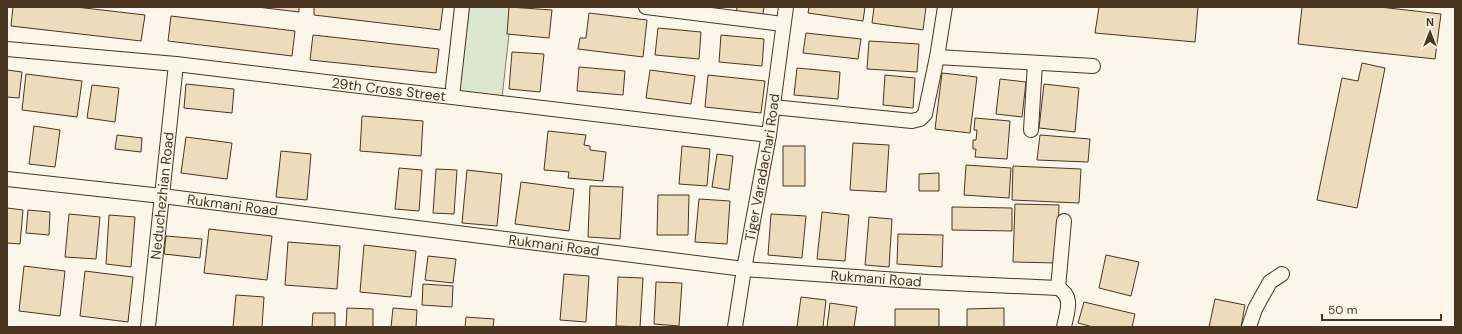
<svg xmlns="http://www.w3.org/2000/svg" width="1462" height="334" font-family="'DM Sans',sans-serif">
<rect width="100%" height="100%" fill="#fbf6e9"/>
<path fill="#dce7d0" stroke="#887966" d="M464,7H512L502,98L455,92Z"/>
<path fill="#ecdcbc" stroke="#4a3520" d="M13,7H76L145,15L141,41L11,26Z
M257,7H299V12Z
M314,7H443L440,30L314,15Z
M509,7L552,10L549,38L507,34Z
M737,7H764L762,20L736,18Z
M809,7H865L863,21L808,13Z
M874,7H926L923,30L872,23Z
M1099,7H1198L1195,42L1095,33Z
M1302,7H1380L1441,14L1435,59L1298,44Z
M589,13L647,20L643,57L578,49L580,38H586Z
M171,16L295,31L292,56L168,41Z
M658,28L701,32L699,59L655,55Z
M806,33L861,39L858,59L803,53Z
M313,35L439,49L436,73L310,60Z
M721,35L764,39L762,66L719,62Z
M869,41L919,44L917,72L867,69Z
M512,52L544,54L540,92L509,89Z
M1362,63L1385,68L1357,208L1317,200L1342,78L1358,81Z
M579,67L625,71L623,95L577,91Z
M797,68L840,72L838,99L794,95Z
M7,70L22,72L19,98L7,97Z
M650,70L695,76L691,104L646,98Z
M942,73L977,77L970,133L935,129Z
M26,74L82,81L77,117L22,110Z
M708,75L765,81L761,113L705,107Z
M885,75L915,78L913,108L883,105Z
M1000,79L1026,82L1022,117L996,114Z
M186,84L234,89L232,113L184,108Z
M1044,84L1079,88L1075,132L1039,128Z
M92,85L119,88L115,122L87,118Z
M362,116L423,121L421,156L360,151Z
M975,118L1010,121L1007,159L975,157L976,149H973V140H976L977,130H974Z
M34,126L60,130L55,167L29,164Z
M548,131L586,135L584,145L590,146V150L606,152L603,181L568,178L569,172L544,170Z
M117,135L142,138L141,152L115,149Z
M1040,135L1090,139L1088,162L1037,160Z
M186,137L232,143L227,179L181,173Z
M853,143L889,145L886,192L850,190Z
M682,146L710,149L707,186L679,184Z
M783,146H805V186H783Z
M281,151L311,154L307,200L276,197Z
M717,154L733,156L729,190L712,187Z
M966,165L1011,168L1009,198L964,195Z
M1013,166L1081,169L1079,203L1012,200Z
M399,168L422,170L419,211L395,209Z
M436,169L457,170L454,214L433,213Z
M467,170L502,174L497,226L462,223Z
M939,173V191H919V174Z
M521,182L574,189L569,231L515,224Z
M590,186L623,187L620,239L588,237Z
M658,195H689L688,235H657Z
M699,199L730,201L727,244L695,242Z
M1015,204L1059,205L1057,263L1013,262Z
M952,207L1012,208V231L952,230Z
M7,208L23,210L20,244L7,243Z
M28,210L50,212L49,235L26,233Z
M822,212L849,215L845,261L817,259Z
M69,214L100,217L96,259L65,257Z
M771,214L806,216L802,258L768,255Z
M109,215L135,217L131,267L106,264Z
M869,217L892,219L889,267L865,265Z
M209,229L272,236L267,280L204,273Z
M898,234L943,235L942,267L897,264Z
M166,236L202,239L200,258L164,254Z
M288,242L340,246L337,289L285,285Z
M364,245L416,251L411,297L360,292Z
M1106,255L1139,262L1131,296L1099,288Z
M428,256L456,259L453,283L425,280Z
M24,266L65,271L60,316L19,311Z
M85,271L133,277L128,322L80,316Z
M564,274L589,276L586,322L560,320Z
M618,277L643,278L640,327L616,326Z
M656,282L682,283L679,326L654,324Z
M423,284L453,286L452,307L422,305Z
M236,295L264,297L262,327H233Z
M801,297L826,300L823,327H797Z
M1215,299L1245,305L1241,327H1209Z
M1084,302L1135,314L1132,327H1093L1078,323Z
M830,303L857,307L854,327H827Z
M347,308L373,309V327H346Z
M393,308L417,310L416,327H391Z
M1004,308V327H967V309Z
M895,309H939V327H895Z
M313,313H335V327H312Z
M466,317L494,319L493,327H465Z"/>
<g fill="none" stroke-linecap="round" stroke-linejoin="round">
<defs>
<g id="street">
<path d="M646,7L783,24"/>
<path id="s1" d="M7,49L176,64L769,135"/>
<path d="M937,57L1093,66"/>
<path d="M452,96L462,7"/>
<path d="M773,107L912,121L920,119L925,114L937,57L945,7"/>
<path d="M1031,130L1035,63"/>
<path id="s2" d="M7,179L162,196L744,269L927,282L1058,288C1074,296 1067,312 1064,327"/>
<path d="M1058,288L1064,221"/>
<path id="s3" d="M148,327L176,64"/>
<path id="s4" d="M735,327L744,269L769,135L786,7"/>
<path d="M1249,327L1255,309L1270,282L1282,274"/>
</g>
</defs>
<use href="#street" stroke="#4a3520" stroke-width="16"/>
<use href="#street" stroke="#fbf6e9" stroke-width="14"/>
</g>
<g text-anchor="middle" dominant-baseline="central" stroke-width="3" stroke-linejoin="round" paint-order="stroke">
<g font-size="14" fill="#4a3520" stroke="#fbf6e9">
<text stroke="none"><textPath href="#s1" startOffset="384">29th Cross Street</textPath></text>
<text stroke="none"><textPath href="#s4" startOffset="162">Tiger Varadachari Road</textPath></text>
<text stroke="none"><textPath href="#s3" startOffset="132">Neduchezhian Road</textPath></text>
<text stroke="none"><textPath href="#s2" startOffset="227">Rukmani Road</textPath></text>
<text stroke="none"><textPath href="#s2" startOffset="551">Rukmani Road</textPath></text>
<text stroke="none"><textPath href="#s2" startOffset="875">Rukmani Road</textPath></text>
</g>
</g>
<rect width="1462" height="334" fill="none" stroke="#4a3520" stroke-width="16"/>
<g transform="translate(1430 32)" stroke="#fbf6e9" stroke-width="3" paint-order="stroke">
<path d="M0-3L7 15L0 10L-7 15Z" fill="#4a3520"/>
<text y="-6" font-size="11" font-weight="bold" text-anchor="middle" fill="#4a3520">N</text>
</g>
<path d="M1322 314v6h119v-6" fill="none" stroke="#4a3520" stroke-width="2"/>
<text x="1328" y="314" font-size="12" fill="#4a3520" stroke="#fbf6e9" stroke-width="3" paint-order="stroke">50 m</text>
</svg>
